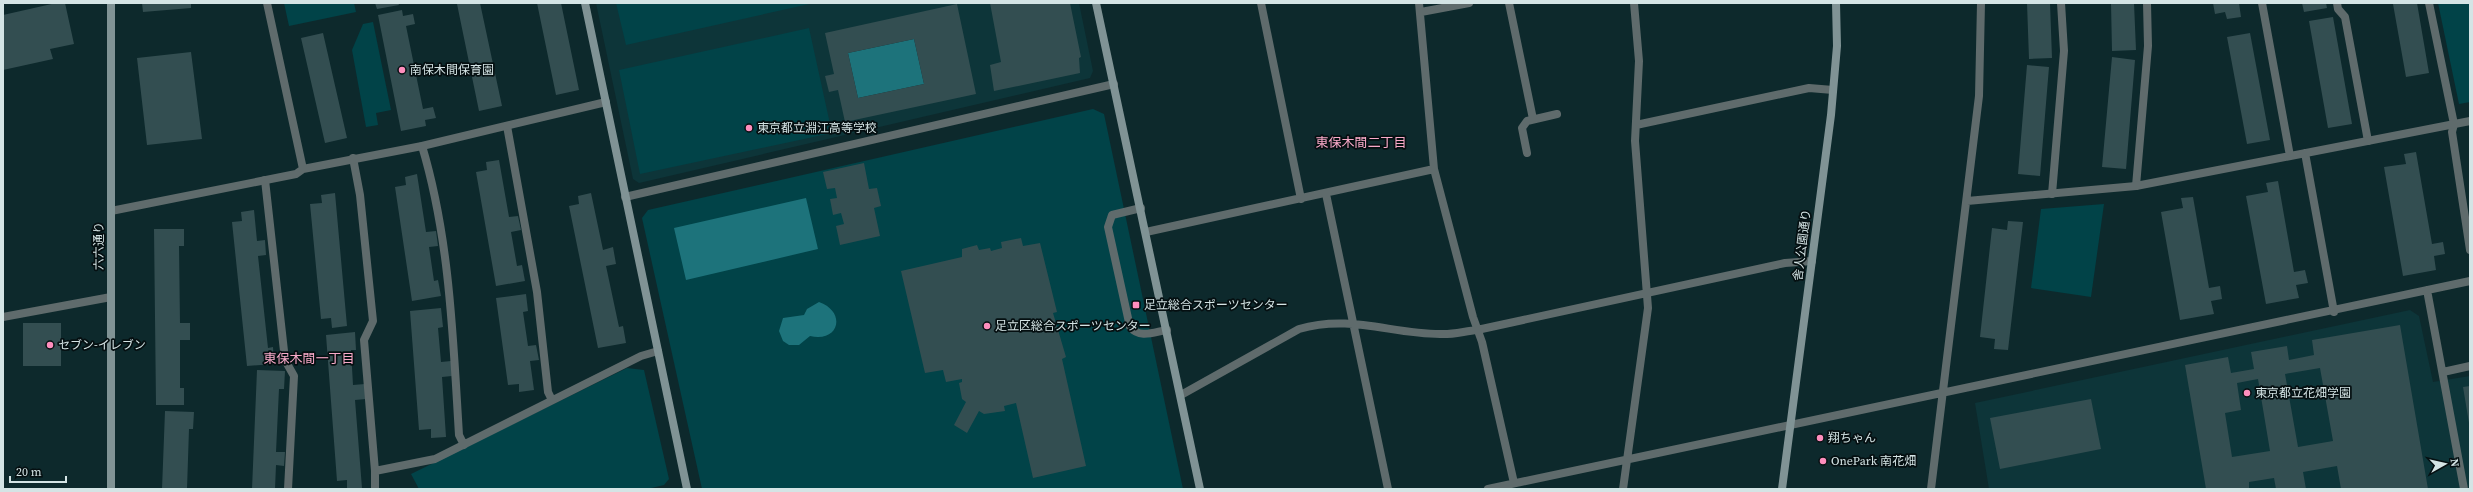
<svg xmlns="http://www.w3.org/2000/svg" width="2473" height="492" font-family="'Source Serif 4','Noto Sans JP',serif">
<rect width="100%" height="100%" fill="#0d292c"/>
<path fill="#0d3539" d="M596,3H1079L1093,71L1090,78L639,183L633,179Z
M2410,310L2419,316L2433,382L2470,376V489H1989L1975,403Z"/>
<path fill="#014348" d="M284,3H354L356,12L289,26Z
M616,3H814L626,45Z
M2438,3H2470V102L2459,104Z
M373,22L391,110L376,113L378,125L366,127L352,50L363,24Z
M809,28L832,133L640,174L619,70Z
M1093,109L1104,114L1183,489H702L642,218L648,210Z
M2104,204L2091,297L2031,288L2041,209Z
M627,368L644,370L669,479L664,485L647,489H419L411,474Z"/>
<path fill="#1d737b" d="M914,39L924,84L858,98L848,53Z
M806,198L818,249L686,280L674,228Z
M819,302C847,312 839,343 810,336L799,345H789L783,341L779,331L783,318L804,315L807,309Z"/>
<path fill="#334e51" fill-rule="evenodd" d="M56,3H65L74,44L50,49L53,59L3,70V15Z
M142,3H191V8L143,12Z
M375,3H398L399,5L377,9Z
M463,3H480L502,106L479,111L457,4Z
M537,3H561L579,90L556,95Z
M990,3H1070L1081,57L1079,58L1080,73L994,91L990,65L1001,62Z
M2027,3H2050L2052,58L2029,59Z
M2111,3H2134L2136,50L2112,51Z
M2213,3H2239L2241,17L2227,19L2225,12L2215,14Z
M2302,3H2326L2327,8L2304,12Z
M2417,3L2429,73L2406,77L2393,4Z
M957,4L976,94L845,122L838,90L829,92L825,76L834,74L825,33ZM914,39L924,84L858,98L848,53Z
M402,10L403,16L413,14L415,24L406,26L423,109L433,107L436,118L425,120L426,126L401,131L378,15Z
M2333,17L2352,124L2328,128L2309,21Z
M323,33L347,138L325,143L301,38Z
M2250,33L2270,140L2247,144L2227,37Z
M191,52L202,139L147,145L137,58Z
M2112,57L2135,60L2126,169L2102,167Z
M2027,65L2049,67L2040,176L2018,174Z
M2416,152L2432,244L2443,242L2445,254L2434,256L2436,270L2403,276L2384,167L2406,164L2404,154Z
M499,160L509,217L518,216L521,230L511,232L517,266L522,265L525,281L496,286L476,172L487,170L486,162Z
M864,163L869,189L877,188L881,206L874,208L880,236L840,245L836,226L844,224L841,213L833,215L830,199L837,198L835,188L827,189L823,172Z
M417,174L426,232L436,231L438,246L429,247L434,281L438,280L441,296L412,301L395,187L406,185L405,177Z
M2278,181L2294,272L2305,270L2308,283L2296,285L2299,298L2266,304L2246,196L2268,192L2266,183Z
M335,193L347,326L332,328L331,318L321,319L310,204L322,203L321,195Z
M591,193L603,250L613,247L616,264L606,266L619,327L623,326L626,343L598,348L569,206L579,204L578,196Z
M2193,197L2209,288L2220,286L2222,299L2211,301L2214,314L2180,320L2161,212L2183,208L2181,198Z
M254,210L257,241L265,240L266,255L258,256L268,348L273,347L274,364L247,366L232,222L242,221L241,212Z
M2008,221L2023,222L2008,350L1994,349L1995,339L1980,337L1992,228L2007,230Z
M154,229H184V246H179L180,323H190V340H180V388H184V405H156Z
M1021,238L1023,246L1040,243L1057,312L1053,313L1066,357L1062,359L1086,466L1033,478L1016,403L1004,406L1005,411L984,414L979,411L967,433L954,425L966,402L962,399L959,383L962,382V379L946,382L943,370L925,373L901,271L962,257V249L977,245L979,250L990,248L991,251L1002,248L1001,242Z
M526,294L528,311L523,312L528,346L536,345L539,360L530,361L534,390L519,392V384L508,385L496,298Z
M441,308L443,327L438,328L441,362L451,361L452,376L442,377L446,437L431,438V429L419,430L410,311Z
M23,323H61V366H23Z
M2400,325L2428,489H2341L2337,466L2303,472L2306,489H2276L2274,478L2249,482V488L2244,489H2206L2185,365L2228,357L2231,373L2254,369L2251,352L2287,346L2289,360L2314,355L2312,340ZM2320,368L2333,441L2298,447L2285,374ZM2258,379L2270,451L2232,457L2225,413L2241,410L2237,383Z
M355,332L356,350H351L353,385L365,384L366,399L355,400L362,488L347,489V480L337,481L326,335Z
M257,370L285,371L284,389H279L276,452H285L284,466L276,465L275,489H252Z
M2470,386V423H2469L2463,387Z
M2091,399L2101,449L2000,469L1990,418Z
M165,411L194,412L193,429H189L187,489H162Z"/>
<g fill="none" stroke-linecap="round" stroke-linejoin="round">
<path stroke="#5f6b6c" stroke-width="8" d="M1509,3L1533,119
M2337,3L2338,9L2345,17L2368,141
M2429,3L2454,124L2452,132L2470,250
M507,126L537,292L548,392L552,400
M422,146C450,239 453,339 459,435L464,445
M1527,153L1522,128L1527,121L1557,114
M353,158L360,195L373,321L364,340L375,471
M265,180L285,360L294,376L288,489
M2136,186L2148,46L2147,3
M2052,194L2064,51L2061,3
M1141,208L1112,215L1108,227L1130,327C1140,339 1154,332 1167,330
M375,489V471L435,459L641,356L658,351"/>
<path stroke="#5f6b6c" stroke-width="8" d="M267,3L303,169
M1261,3L1301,199
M1419,3L1434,169L1473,317L1482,342L1514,483
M2262,3L2290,156
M1421,12L1469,3
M1636,125L1809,88L1833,90
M2305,153L2334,312
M1326,194L1388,489
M625,197L1114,84
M1967,201L2136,186L2470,121
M111,211L296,174L303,169L422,146L606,102
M1146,232L1434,169
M2427,290L2464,489
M3,317L111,297
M2443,372L2470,366
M1181,395L1299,329C1350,314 1391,334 1440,334C1452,335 1465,331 1477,330L1785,263L1812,261
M1488,489L2470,281
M1623,489L1648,308L1635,141L1639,61L1634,3
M1931,489L1979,96L1981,3"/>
<path stroke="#809395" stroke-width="8" d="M111,3V489
M585,3L687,489
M1096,3L1200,489
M1782,489L1831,115L1837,46L1836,3"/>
</g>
<g fill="#fe8ebd" stroke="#050f11" stroke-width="1.5">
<circle cx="402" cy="70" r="4"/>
<circle cx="749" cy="128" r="4"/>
<rect x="1132" y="301" width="8" height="8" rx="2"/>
<circle cx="987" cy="326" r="4"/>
<circle cx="50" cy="345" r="4"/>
<circle cx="2247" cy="393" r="4"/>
<circle cx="1820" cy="438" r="4"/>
<circle cx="1823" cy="461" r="4"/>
</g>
<g text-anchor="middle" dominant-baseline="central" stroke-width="3.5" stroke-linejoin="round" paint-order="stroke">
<g font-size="12" fill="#d4e4e5" stroke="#050f11" text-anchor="start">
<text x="410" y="70">南保木間保育園</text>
<text x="757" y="128">東京都立淵江高等学校</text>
<text x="1144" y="305">足立総合スポーツセンター</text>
<text x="995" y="326">足立区総合スポーツセンター</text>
<text x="58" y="345">セブン-イレブン</text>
<text x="2255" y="393">東京都立花畑学園</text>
<text x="1828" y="438">翔ちゃん</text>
<text x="1831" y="461">OnePark 南花畑</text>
</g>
<g font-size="12" fill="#d4e4e5" stroke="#050f11">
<text transform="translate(1802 245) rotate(-83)">舎人公園通り</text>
<text transform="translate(99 246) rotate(-90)">六六通り</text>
</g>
<g font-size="13" fill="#f9aac9" stroke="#050f11">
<text x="1361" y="142">東保木間二丁目</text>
<text x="309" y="358">東保木間一丁目</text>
</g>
</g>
<rect width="2473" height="492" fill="none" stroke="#d4e4e5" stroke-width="8"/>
<g transform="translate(2445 464) rotate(82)" stroke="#050f11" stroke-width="3" paint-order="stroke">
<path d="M0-3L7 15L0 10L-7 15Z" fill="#d4e4e5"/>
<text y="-6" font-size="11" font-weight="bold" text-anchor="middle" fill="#d4e4e5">N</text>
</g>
<path d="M10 476v6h56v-6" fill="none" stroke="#d4e4e5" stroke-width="2"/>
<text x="16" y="476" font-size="12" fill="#d4e4e5" stroke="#050f11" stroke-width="3" paint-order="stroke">20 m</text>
</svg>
